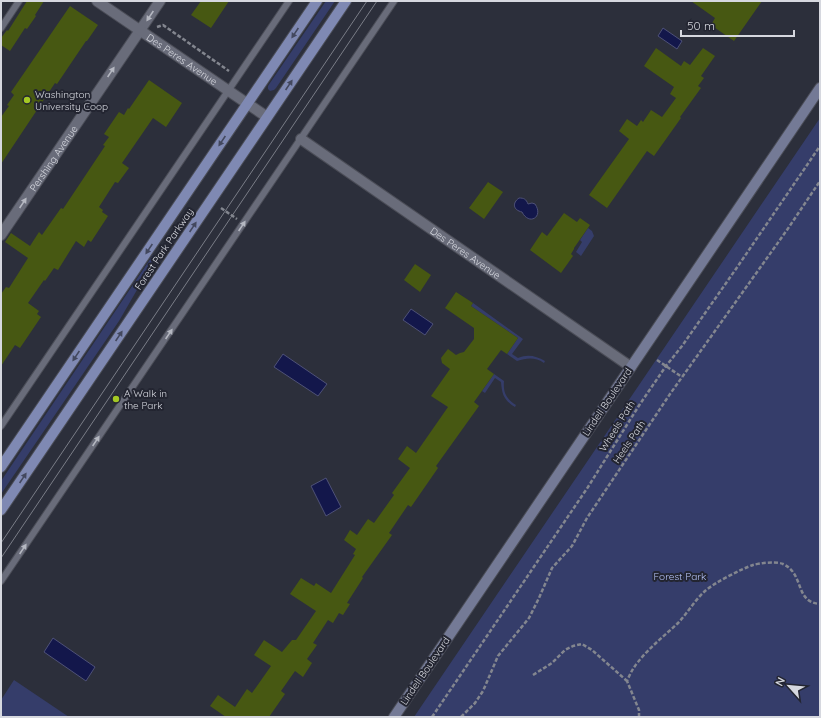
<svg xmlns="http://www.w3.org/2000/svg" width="821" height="718" font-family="Quicksand,sans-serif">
<rect width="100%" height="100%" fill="#2c2f3b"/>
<path fill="#353d6a" d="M326,1H335L276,88L274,90L270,91L268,89V86L270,83Z
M820,118V717H414Z
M588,228L592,231L594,236L581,256L576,252L582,242L580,240Z
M153,255L156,257L119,321L1,494V481Z
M473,303L523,339L512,354L518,358C528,354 536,356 545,361L544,363C535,357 527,358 517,361L507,354L518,338L471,306Z
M494,374L504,381C503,392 506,399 516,405L515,407C504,400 502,395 501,382L495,378L485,393L482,391Z
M14,680L69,717H1V700Z"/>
<path fill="#13174b" stroke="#4e5177" d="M663,28L682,41L677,49L658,36Z
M519,198C524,198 526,199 528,204L532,203L535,204C544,217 529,226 522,212C513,210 512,203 519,198Z
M411,309L433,324L425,335L403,320Z
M283,354L327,384L318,396L274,367Z
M326,478L341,507L326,516L311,486Z
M53,638L95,667L86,681L44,652Z"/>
<path fill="#475812" d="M27,1H44L35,15L36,16L27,29L25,28L10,51L1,45V38L7,30L8,31Z
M201,1H229L211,28L191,15Z
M691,1H762L734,41L711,25L715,18Z
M70,6L98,25L87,41H86L57,84L55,83L1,164V117L9,106L7,105L14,95L11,92Z
M656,48L681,66L684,61L690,65L703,48L715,56L701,76L704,78L698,86L701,88L680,117L681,118L654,156L647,151L607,208L589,195L629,139L619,131L627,119L637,126L641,120L643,122L651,110L662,117L676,98L670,94L674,87L644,66Z
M149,80L182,103L166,127L153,118L122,163L129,168L118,183L115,182L99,207L103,210L102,212L108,216L91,242L88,240L84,247L76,241L58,270L54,268L45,281L44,280L28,303L39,311L37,314L41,317L20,348L15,345L1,366V294L6,287L9,288L28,258L5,242L11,233L30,246L39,232L42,235L61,208L63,209L105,146L103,145L109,137L104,134L119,112L124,115L128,108L129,109Z
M488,182L503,192L484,219L469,208Z
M564,213L577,222L580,218L590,225L574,248V249L571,254L573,256L561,273L530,250L542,232L547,236Z
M415,264L431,275L420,292L404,280Z
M456,292L473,303L471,306L518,338L507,354L501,350L487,369L494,374L474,402L479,406L436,466L438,468L411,507L408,505L389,533L392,535L362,577L363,578L347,603L350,604L343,615L339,613L333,623L328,620L313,643L317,645L307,659L312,663L303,677L295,671L281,691L285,694L269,717H226L210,706L218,695L235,707L247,689L252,693L271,666L254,655L264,640L282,652L292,640H296L316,611L290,594L301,578L314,586L316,583L331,593L355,555L353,554L356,549L344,540L350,530L357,535L368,519L374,523L394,495L392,493L410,468L398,459L407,446L416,453L448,407L431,396L450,369L442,363L441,358L448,349L456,355L460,353L464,352L474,339V328L445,308Z"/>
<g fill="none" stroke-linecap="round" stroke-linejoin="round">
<defs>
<path id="service" d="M1,28L19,1
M1,426L289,1
M1,581L394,1"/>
<g id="minor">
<path id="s1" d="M301,139L631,367"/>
<path id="s2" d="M1,235L160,1"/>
</g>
<g id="tertiary">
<path id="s3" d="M97,1L267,117"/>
</g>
<path id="secondary" d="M394,717L820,88"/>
<path id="primary" d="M1,467L317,1
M1,510L346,1"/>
</defs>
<use href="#service" stroke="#4b4d57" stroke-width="8"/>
<use href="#minor" stroke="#4b4d57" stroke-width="12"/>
<use href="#tertiary" stroke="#4b4d57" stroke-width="12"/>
<use href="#secondary" stroke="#4b4d57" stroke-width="12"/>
<use href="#primary" stroke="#4b4d57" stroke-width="12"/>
<path stroke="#83868f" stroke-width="2.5" stroke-dasharray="4 2" stroke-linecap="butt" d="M157,27L163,25L229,71
M657,360L682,377
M533,675L552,663L565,650L573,646L582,644L592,650L627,681
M432,717L588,487L640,404L666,366L682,346L738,266L820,146
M461,717L475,703L483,691L498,656L529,618L539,598L552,568L572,546L587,518L670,394L787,230L820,181
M639,717V710L627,681C630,674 633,668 638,662C649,648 664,636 677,624C687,614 694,601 705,591C714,583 741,569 753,565C760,563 776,561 783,564C805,574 794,602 820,604"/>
<use href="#service" stroke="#696c7a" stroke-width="6"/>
<use href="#minor" stroke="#696c7a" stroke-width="10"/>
<use href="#tertiary" stroke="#696c7a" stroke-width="10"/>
<use href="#secondary" stroke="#747a96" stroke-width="10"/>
<use href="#primary" stroke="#7f89b3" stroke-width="10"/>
<path stroke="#7a7d87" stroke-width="1" d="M1,543L367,1
M1,558L377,1"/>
<path stroke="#83868f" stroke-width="2.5" stroke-dasharray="4 2" stroke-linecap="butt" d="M221,208L237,219"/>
</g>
<defs><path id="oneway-solid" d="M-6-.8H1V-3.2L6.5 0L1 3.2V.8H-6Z"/></defs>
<g fill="#b5b8c1">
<use href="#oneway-solid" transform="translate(150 16) rotate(124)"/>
<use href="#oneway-solid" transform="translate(111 72) rotate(-56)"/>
<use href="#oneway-solid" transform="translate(23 203) rotate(-56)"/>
<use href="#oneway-solid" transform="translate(242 226) rotate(-56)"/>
<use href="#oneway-solid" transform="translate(169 334) rotate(-56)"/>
<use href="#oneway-solid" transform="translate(96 441) rotate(-56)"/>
<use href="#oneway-solid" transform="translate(23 549) rotate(-56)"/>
</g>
<g fill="#43485e">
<use href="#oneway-solid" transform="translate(295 33) rotate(124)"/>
<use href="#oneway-solid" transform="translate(289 85) rotate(-56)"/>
<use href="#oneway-solid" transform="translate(222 141) rotate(124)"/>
<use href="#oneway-solid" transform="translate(193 227) rotate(-56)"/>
<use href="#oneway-solid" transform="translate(149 249) rotate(124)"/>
<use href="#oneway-solid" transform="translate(119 336) rotate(-56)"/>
<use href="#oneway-solid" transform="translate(76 356) rotate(124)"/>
<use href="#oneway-solid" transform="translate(23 478) rotate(-56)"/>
</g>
<g fill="#a4c824" stroke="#232531" stroke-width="1.5">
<circle cx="27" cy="100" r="4"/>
<circle cx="116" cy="399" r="4"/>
</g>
<g text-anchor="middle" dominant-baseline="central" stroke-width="4" stroke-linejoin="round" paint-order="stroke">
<g font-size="10" fill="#d6d8df" stroke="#232531">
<text stroke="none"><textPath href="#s3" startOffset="103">Des Peres Avenue</textPath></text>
<text stroke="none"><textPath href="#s2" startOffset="93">Pershing Avenue</textPath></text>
<text transform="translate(164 249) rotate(-56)">Forest Park Parkway</text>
<text stroke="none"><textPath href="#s1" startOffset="200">Des Peres Avenue</textPath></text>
<text transform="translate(607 402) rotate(-56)">Lindell Boulevard</text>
<text transform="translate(617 426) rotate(-58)">Wheels Path</text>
<text transform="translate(629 442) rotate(-56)">Heels Path</text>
<text transform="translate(425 671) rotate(-56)">Lindell Boulevard</text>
</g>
<g font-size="10" fill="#d6d8df" stroke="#232531" text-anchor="start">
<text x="35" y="94">Washington<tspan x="35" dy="12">University Coop</tspan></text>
<text x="124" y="393">A Walk in<tspan x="124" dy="12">the Park</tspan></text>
</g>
<g font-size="10" fill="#b7c4f8" stroke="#232531">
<text x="680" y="576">Forest Park</text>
</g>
</g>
<rect width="821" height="718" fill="none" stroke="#d6d8df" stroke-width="4"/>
<g transform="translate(789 686) rotate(297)" stroke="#232531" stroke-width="3" paint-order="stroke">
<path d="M0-3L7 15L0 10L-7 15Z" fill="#d6d8df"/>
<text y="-6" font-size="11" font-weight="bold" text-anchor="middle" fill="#d6d8df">N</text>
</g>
<path d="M681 30v6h113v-6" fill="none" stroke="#d6d8df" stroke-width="2"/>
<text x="687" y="30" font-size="12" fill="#d6d8df" stroke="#232531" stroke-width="3" paint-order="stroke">50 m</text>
</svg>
